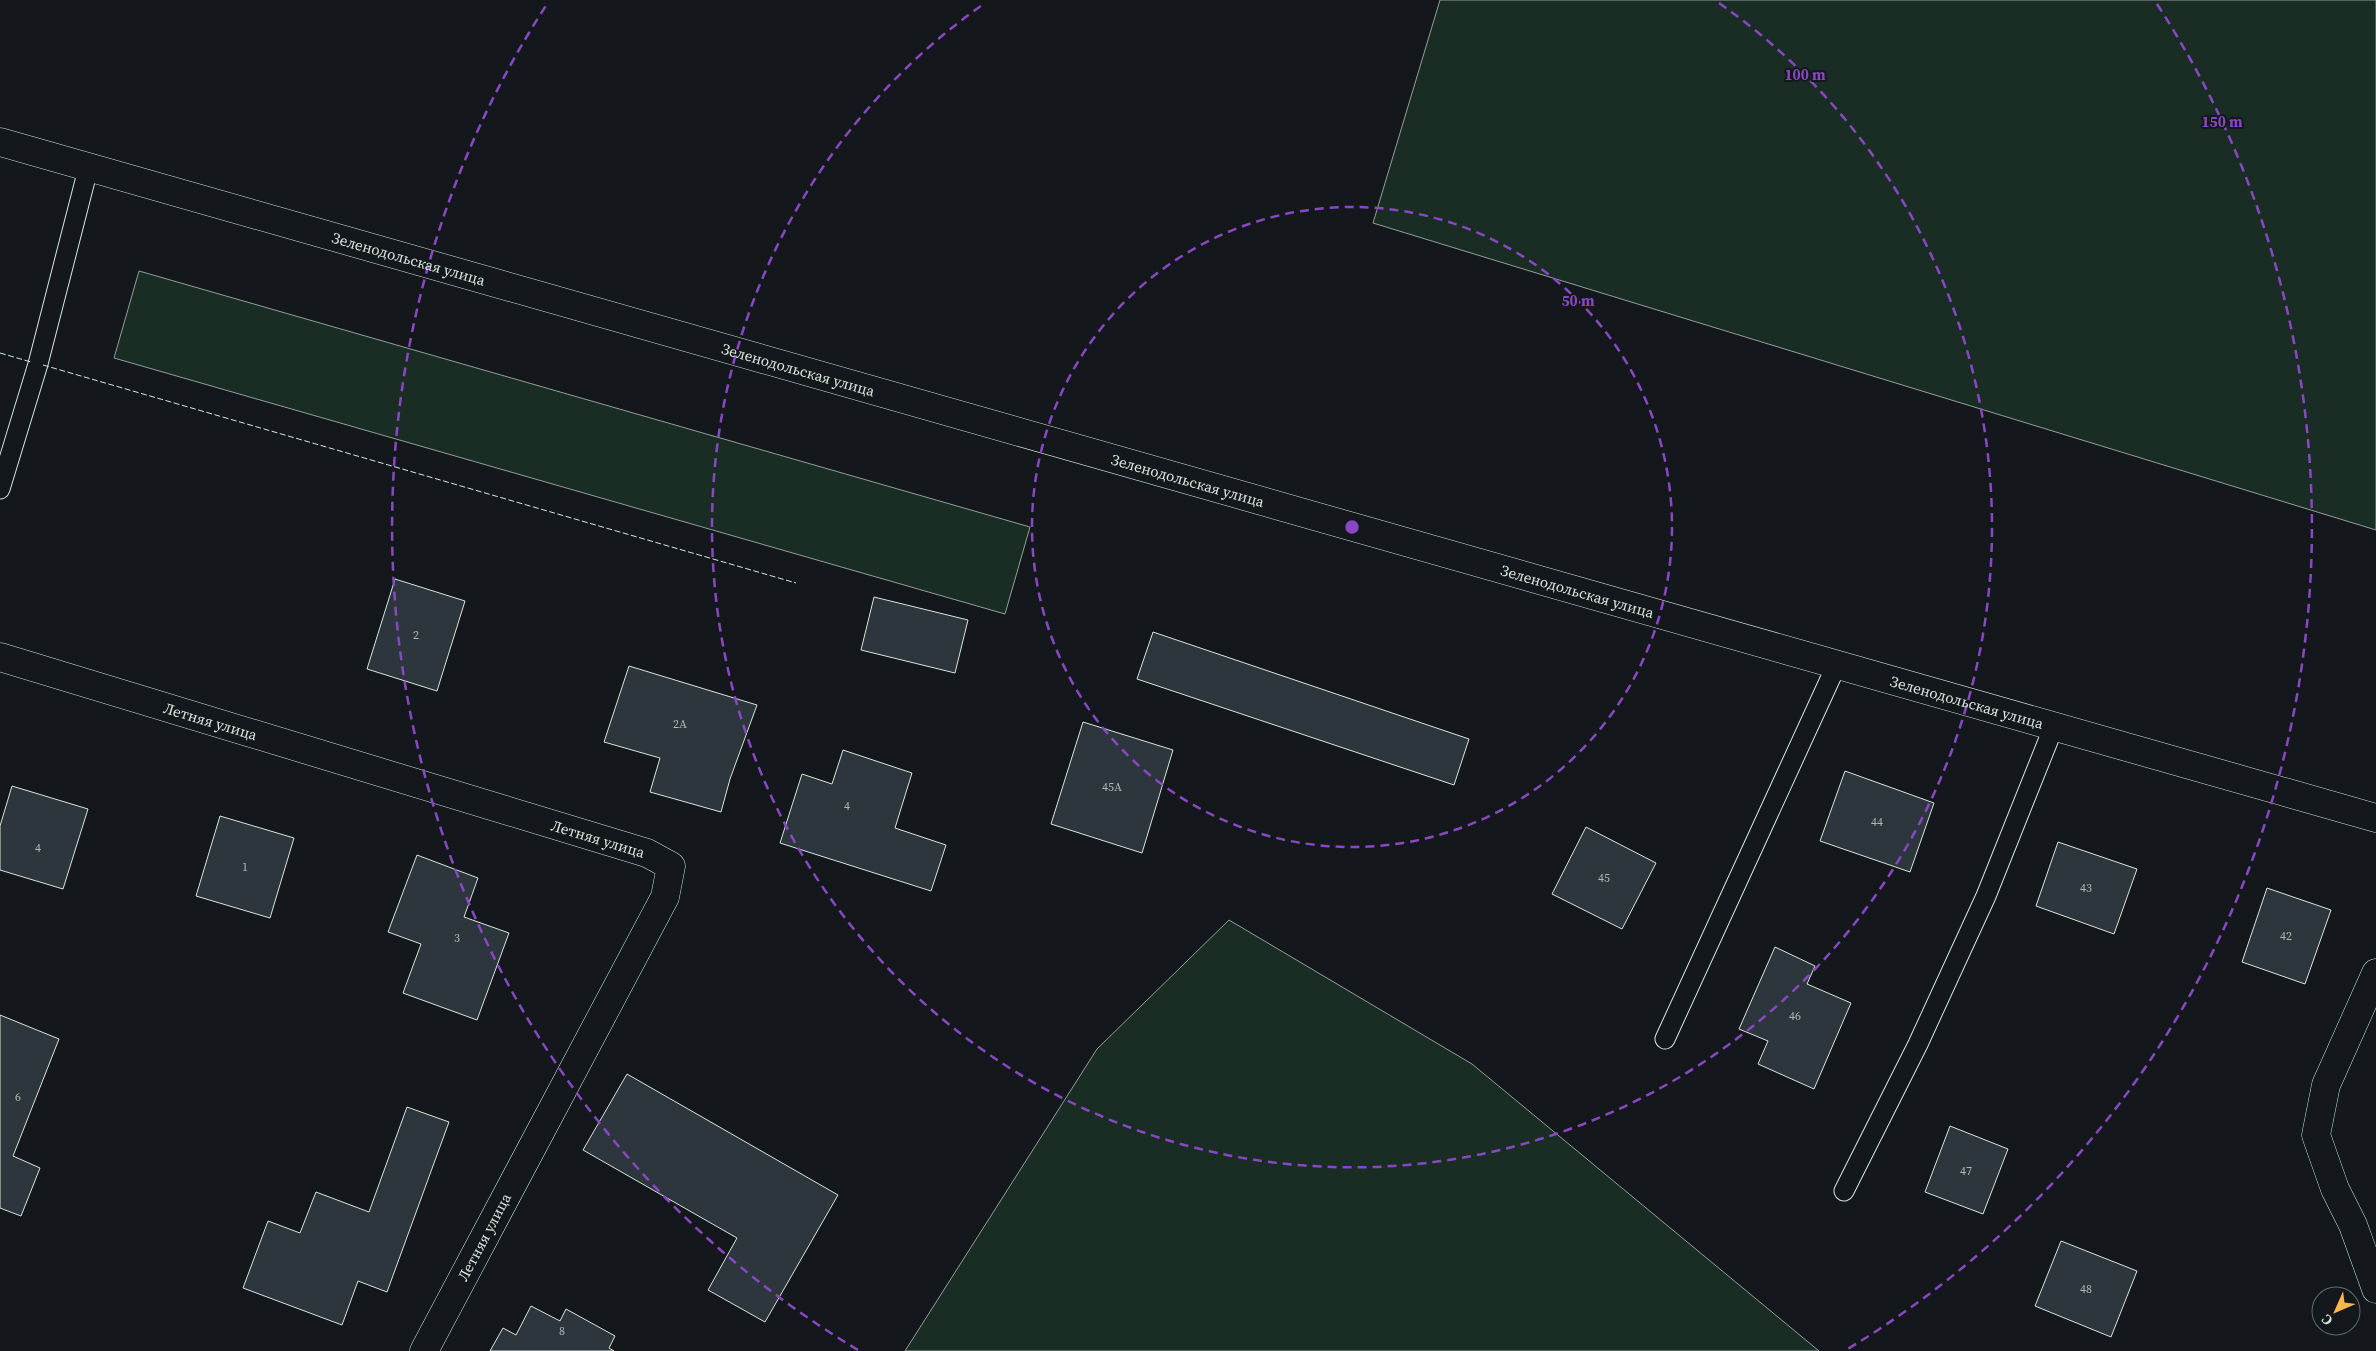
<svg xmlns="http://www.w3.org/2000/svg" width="2376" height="1351" font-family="'Source Serif 4',serif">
<rect width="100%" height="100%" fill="#14181c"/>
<path fill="#1a2d24" stroke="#939e99" d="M1440,0H2376V530L1373,223Z
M139,271L1030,527L1005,614L114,358Z
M1229,920L1472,1064L1819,1351H905L1097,1049Z"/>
<path fill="#2c363c" stroke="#d8e6dc" d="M395,579L465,601L437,691L367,669Z
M874,597L968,620L955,673L861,650Z
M1153,632L1469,739L1454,785L1137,679Z
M629,666L757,705L730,779L721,812L650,792L660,758L604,742Z
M1083,722L1173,750L1142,853L1051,824Z
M843,750L912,773L895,828L946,845L931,891L780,843L802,774L832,784Z
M1845,771L1934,803L1910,872L1820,841Z
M12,786L88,809L63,889L0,870V826Z
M220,816L294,838L270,918L196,896Z
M1586,827L1656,863L1622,929L1552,894Z
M2058,842L2137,869L2114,934L2036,906Z
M417,855L478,878L464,917L509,933L477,1020L403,993L421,944L388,932Z
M2267,888L2331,910L2305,984L2242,962Z
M1775,947L1815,966L1807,984L1851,1003L1814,1089L1758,1064L1768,1041L1739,1029Z
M0,1015L59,1039L13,1156L40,1168L21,1216L0,1208Z
M627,1074L838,1195L765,1322L708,1290L737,1238L583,1150Z
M407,1107L449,1122L387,1292L358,1281L342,1325L243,1288L268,1221L300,1233L316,1192L369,1212Z
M1950,1126L2008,1149L1983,1214L1925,1192Z
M2061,1241L2137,1271L2111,1337L2035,1306Z
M531,1306L560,1321L566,1309L615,1336L609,1348L614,1351H490L503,1328L516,1335Z"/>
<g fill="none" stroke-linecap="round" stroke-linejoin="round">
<defs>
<path id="service" d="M0,489L38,364L88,169
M1665,1039L1837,664
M1844,1191L1918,1044L1986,896L2054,726"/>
<g id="minor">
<path id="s1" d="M0,142L2376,818"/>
<path id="s2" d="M0,657L647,853L671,866L665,897L424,1351"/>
<path d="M2376,973L2326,1085L2316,1135L2335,1189L2353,1225L2376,1289"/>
</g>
</defs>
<use href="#service" stroke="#d8e6dc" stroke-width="21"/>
<use href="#minor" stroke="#d8e6dc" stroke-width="29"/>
<use href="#service" stroke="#14181c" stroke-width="19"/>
<use href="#minor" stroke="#14181c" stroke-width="28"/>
<path stroke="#d8e6dc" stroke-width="1" stroke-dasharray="6 2.5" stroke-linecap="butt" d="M0,353L31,362
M43,365L796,583"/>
</g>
<g fill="none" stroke="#8948c3" stroke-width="2.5" stroke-dasharray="9 6">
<circle cx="1352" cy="527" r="320"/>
<path d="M1719 3A640 640 0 1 1 985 3"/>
<path d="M858 1350A960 960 0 0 1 547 4M2157 4A960 960 0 0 1 1846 1350"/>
</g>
<g text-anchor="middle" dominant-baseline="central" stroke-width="4" stroke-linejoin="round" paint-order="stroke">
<g font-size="12" fill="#adbab4">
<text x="416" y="635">2</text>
<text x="680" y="724">2А</text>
<text x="1112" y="787">45А</text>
<text x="847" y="806">4</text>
<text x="1877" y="822">44</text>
<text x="38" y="848">4</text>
<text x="245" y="867">1</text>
<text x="1604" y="878">45</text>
<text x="2086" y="888">43</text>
<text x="2286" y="936">42</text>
<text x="457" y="938">3</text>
<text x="1795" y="1016">46</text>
<text x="18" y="1097">6</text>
<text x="1966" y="1171">47</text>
<text x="2086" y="1289">48</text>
<text x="562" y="1331">8</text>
</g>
<g font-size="15" fill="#d8e6dc" stroke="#14181c">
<text stroke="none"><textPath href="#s1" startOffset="425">Зеленодольская улица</textPath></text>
<text stroke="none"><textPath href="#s1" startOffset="830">Зеленодольская улица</textPath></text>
<text stroke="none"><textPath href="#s1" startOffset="1235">Зеленодольская улица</textPath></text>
<text stroke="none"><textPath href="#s1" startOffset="1640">Зеленодольская улица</textPath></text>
<text stroke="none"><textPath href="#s1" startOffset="2045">Зеленодольская улица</textPath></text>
<text stroke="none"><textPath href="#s2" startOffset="220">Летняя улица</textPath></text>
<text stroke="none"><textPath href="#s2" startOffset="625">Летняя улица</textPath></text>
<text transform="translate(484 1237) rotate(-62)">Летняя улица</text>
</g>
</g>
<circle cx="1352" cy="527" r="8" fill="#8948c3" stroke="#14181c" stroke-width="2.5"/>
<g font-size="15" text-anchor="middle" font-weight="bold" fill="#8948c3" stroke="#14181c" stroke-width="4" stroke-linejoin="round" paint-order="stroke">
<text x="1805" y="80">100 m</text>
<text x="2222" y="127">150 m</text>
<text x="1578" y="306">50 m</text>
</g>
<g transform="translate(2336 1311) rotate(225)"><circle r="24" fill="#14181c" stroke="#626a69"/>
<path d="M0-4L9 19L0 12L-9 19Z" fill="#ffb74d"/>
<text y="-8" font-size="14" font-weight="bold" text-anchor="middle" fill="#d8e6dc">С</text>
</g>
</svg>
